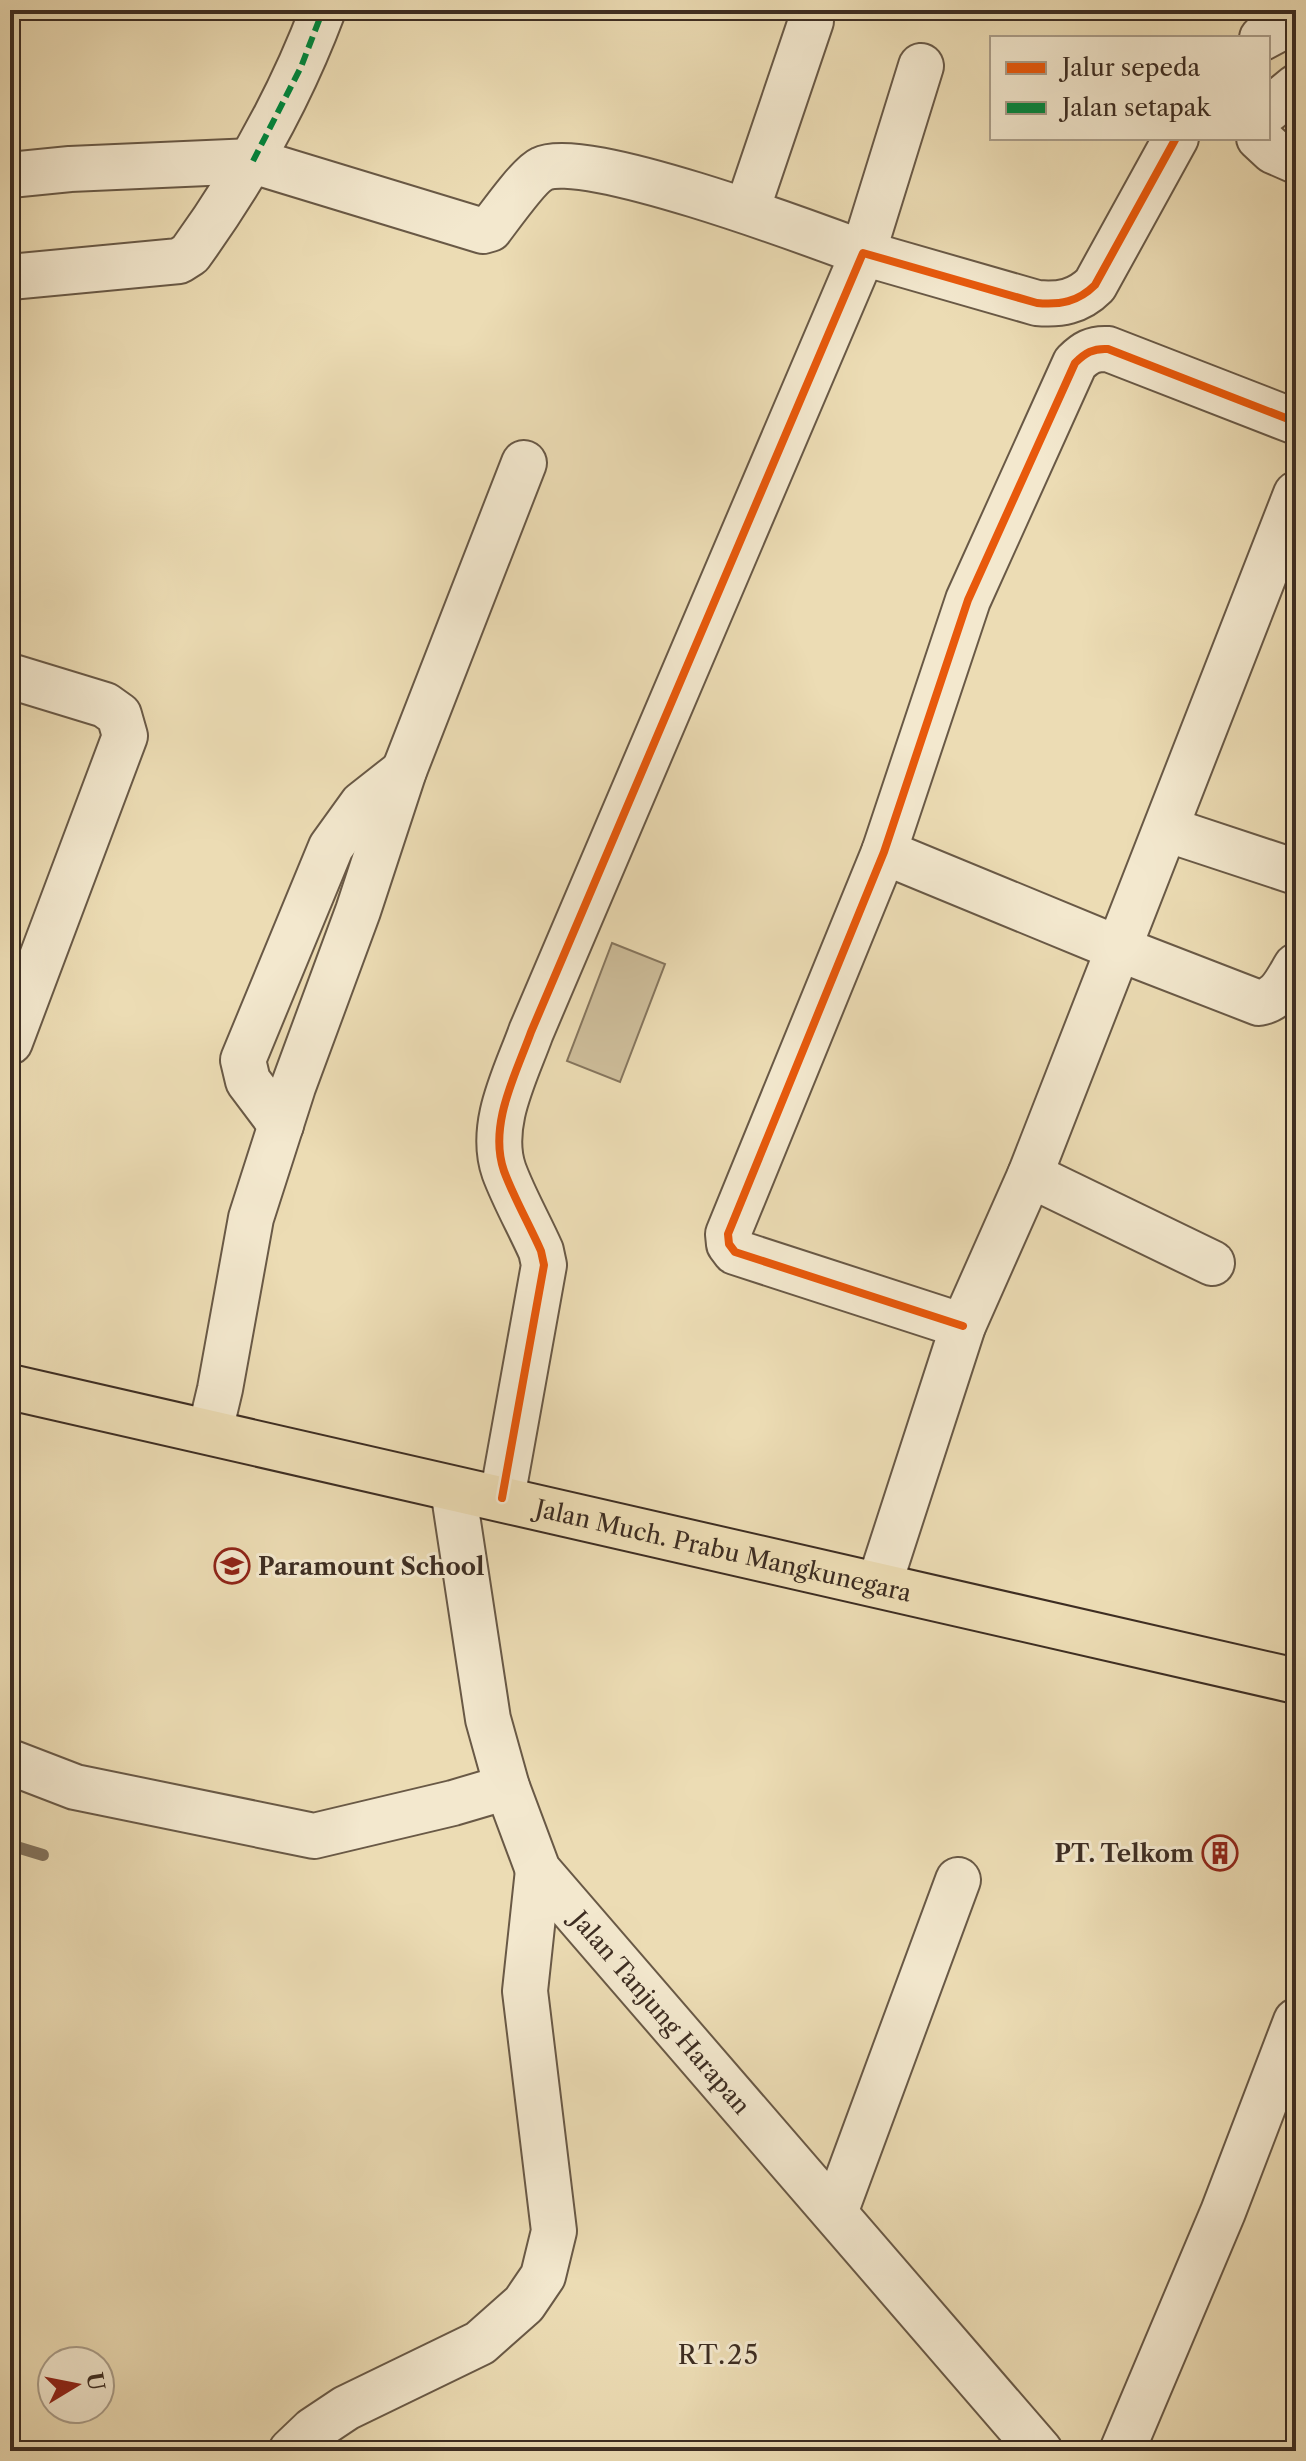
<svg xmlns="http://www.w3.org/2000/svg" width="1306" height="2461" font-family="'Libre Caslon Text',serif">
<rect width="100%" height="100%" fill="#ecdcb4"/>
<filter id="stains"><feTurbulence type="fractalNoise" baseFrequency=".0025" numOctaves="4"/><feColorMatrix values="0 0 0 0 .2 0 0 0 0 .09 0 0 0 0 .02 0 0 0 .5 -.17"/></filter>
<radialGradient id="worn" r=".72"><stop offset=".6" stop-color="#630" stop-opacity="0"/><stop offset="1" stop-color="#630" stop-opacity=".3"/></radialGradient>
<path fill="#cebe9b" stroke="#86765e" stroke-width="2" d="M612,943L665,964L620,1082L567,1061Z"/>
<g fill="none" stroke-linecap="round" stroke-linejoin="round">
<path stroke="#82725c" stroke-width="12" d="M10,1845L43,1855"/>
<defs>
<g id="minor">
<path d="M1262,38L1296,20"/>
<path d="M1268,110L1296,87"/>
<path d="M1259,138L1273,151L1296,161"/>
<path d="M10,175L70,169L253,161L483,231L490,229C500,216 529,175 542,169C583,148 812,234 863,253L921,66"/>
<path d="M747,210L811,21"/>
<path d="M10,277L179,261L190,254C245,178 290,98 323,10"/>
<path d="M10,676L105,705L119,715L125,736L10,1042"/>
<path d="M1166,829L1296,872"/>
<path d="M884,852L1117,948L1259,1003C1280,999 1286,982 1296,966"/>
<path d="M281,1125L248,1081L243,1060L331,847L362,804L404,771"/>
<path d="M1030,1175L1212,1263"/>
<path d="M963,1326L735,1252L729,1244L728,1234L884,852L968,600L1075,363C1085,353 1093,348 1108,349L1296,422"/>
<path d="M210,1431L220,1389L251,1218L293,1087L358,911L404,771L524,463"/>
<path id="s1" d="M453,1489L488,1719L507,1787L538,1870L1040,2451"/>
<path d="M502,1498L544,1265L541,1251C529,1224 514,1198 504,1171C488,1125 516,1074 531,1032L863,253L1037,303C1060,305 1078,302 1095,285L1176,138"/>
<path d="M879,1585L963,1326L1030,1175L1296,494"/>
<path d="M10,1762L75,1787L314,1836L453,1803L507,1787"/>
<path d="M835,2213L958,1880"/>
<path d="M291,2451L313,2430L346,2408L480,2343L524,2304L543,2276L554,2231L525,1991L538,1870"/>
<path d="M1122,2451L1223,2212L1296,2021"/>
</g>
<g id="major">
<path id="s2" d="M10,1387L1296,1681"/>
</g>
</defs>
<use href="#minor" stroke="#695946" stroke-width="48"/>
<use href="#major" stroke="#3d2d22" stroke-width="48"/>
<use href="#minor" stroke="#f3e8ce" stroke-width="44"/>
<use href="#major" stroke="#ecdcb4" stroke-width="44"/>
<path stroke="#00873e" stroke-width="6" stroke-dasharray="12 6" stroke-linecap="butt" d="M253,161L301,67L323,10"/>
<defs>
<path id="cycleway" d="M963,1326L735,1252L729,1244L728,1234L884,852L968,600L1075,363C1085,353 1093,348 1108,349L1296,422
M502,1498L544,1265L541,1251C529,1224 514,1198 504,1171C488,1125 516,1074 531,1032L863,253L1037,303C1060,305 1078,302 1095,285L1176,138"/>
</defs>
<use href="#cycleway" stroke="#f3e8ce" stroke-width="13"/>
<use href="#cycleway" stroke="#e8590c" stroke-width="8"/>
</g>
<defs>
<symbol id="school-ring" viewBox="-11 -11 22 22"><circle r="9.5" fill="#f3e8ce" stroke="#8f2418" stroke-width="1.5"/><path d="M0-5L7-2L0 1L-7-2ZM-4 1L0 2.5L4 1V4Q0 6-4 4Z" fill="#8f2418"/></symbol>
<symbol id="building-ring" viewBox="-11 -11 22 22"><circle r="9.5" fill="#f3e8ce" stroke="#8f2418" stroke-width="1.5"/><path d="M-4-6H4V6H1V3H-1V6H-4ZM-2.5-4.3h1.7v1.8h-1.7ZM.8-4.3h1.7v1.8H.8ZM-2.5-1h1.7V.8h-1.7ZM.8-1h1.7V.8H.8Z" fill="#8f2418"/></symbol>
</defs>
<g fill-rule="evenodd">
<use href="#school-ring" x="212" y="1546" width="40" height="40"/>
<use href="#building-ring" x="1200" y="1833" width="40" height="40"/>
</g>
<g text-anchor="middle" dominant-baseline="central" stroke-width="6" stroke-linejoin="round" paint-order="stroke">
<g font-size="24" fill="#3d2d22" stroke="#f3e8ce">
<text stroke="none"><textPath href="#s2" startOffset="732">Jalan Much. Prabu Mangkunegara</textPath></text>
<text stroke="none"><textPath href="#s1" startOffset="580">Jalan Tanjung Harapan</textPath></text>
</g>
<g font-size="24" font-weight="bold" fill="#3d2d22" stroke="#f3e8ce" text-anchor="start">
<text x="258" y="1566">Paramount School</text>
<text x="1194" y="1853" text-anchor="end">PT. Telkom</text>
</g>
<g font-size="26" letter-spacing="2" fill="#3d2d22" stroke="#f3e8ce">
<text x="719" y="2355">RT.25</text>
</g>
</g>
<rect width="1306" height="2461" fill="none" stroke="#ecdcb4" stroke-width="40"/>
<rect x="12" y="12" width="1282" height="2437" fill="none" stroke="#3d2d22" stroke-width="4"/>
<rect x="20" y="20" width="1266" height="2421" fill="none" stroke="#3d2d22" stroke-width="2"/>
<rect x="990" y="36" width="280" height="104" fill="#f3e8ce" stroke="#aa9d89" stroke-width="2"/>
<rect x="1006" y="62" width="40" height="12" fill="#e8590c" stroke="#aa9d89" stroke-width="2"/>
<text x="1062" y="76" font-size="24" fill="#3d2d22">Jalur sepeda</text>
<rect x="1006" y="102" width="40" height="12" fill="#00873e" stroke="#aa9d89" stroke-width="2"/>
<text x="1062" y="116" font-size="24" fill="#3d2d22">Jalan setapak</text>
<g transform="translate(76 2385) rotate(80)"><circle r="38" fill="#f3e8ce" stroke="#aa9d89" stroke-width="2"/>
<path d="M0-6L14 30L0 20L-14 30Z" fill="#8f2418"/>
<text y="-12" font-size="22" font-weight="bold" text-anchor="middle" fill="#3d2d22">U</text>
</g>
<rect width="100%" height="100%" filter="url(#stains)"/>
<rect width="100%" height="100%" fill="url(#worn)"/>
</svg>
